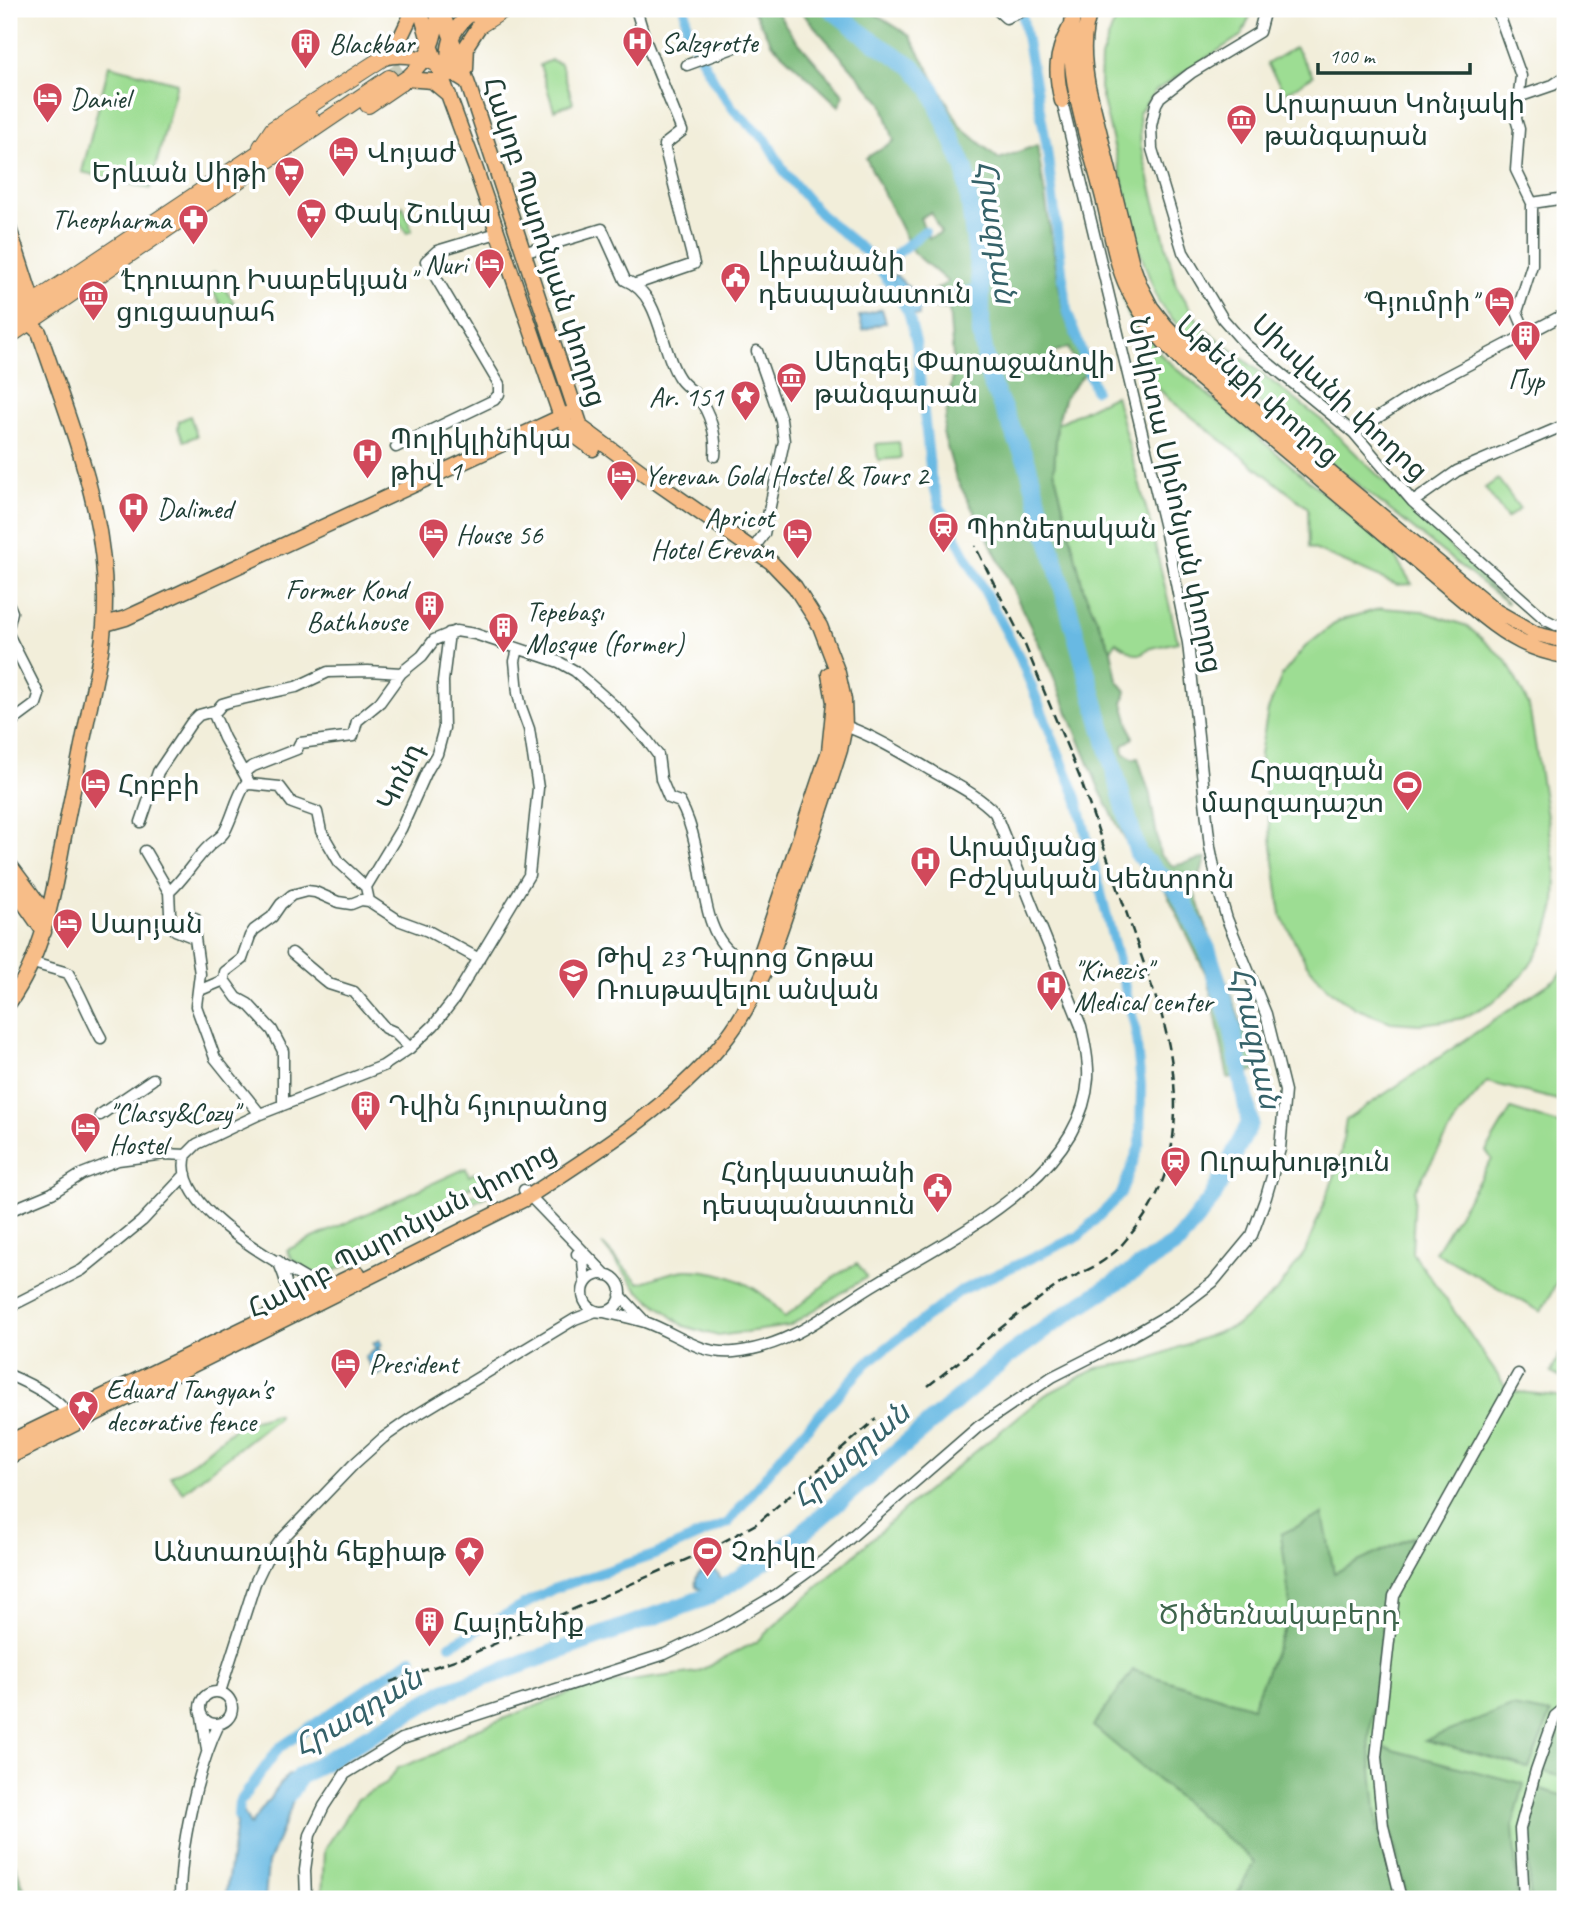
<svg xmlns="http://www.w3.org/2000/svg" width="1574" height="1908" font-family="Caveat,'Noto Sans Armenian',sans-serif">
<rect width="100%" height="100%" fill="#fff"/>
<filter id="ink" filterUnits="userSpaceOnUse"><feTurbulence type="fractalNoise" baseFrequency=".0143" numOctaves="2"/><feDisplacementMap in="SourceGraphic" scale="14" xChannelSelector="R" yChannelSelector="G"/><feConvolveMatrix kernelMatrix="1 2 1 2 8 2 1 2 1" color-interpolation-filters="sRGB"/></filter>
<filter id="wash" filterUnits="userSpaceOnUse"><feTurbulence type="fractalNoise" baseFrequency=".00686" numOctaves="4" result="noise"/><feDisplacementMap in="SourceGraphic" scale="28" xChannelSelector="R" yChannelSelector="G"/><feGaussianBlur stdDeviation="1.57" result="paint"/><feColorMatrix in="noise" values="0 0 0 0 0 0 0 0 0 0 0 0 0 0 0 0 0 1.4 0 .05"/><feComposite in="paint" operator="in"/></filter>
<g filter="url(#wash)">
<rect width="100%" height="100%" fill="#f2eeda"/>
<path fill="#9ddd93" stroke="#5e8d64" stroke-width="2" d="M1124,9H1253L1242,35L1155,91L1139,113L1141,147L1176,285L1202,327L1324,422L1508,604L1304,442L1195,346L1159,303L1138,247L1100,88L1101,58L1112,28Z
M1295,47L1313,76L1285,93L1267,64Z
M551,60L561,64L573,103L554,110L540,65Z
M109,65L177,83L150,189L82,172Z
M403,206L412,230L407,233L395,216Z
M214,272L234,303L224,310L205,279Z
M1122,296L1161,355L1391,550L1412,584L1397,585L1309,547L1308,508L1169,399L1148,378Z
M1115,395L1149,519L1178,642L1147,649L1142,654H1135L1116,642L1111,650L1084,591L1054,470L1057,424Z
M190,416L197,436L184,441L178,429L179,421Z
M899,442L901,458L878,460L876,444Z
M1498,479L1520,509L1507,518L1485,488Z
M1382,608L1422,611L1467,626L1507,661L1529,706L1556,873L1555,906L1544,943L1522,976L1493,1002L1463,1018L1452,1020L1420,1024L1391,1022L1355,1008L1328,989L1306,963L1281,915L1260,753L1268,710L1282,675L1305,647L1338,621Z
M1565,969V1102L1487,1082L1459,1115L1415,1190L1412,1253C1447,1297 1476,1346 1509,1391L1557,1396L1565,1399V1899H322L324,1850L358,1799L385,1784L398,1768L435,1754L469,1732L585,1687L697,1672L756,1642L911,1504L1045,1395L1097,1368L1143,1361L1237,1325L1278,1290L1305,1252L1339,1164L1346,1120L1557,978Z
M1511,1109L1565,1126V1268L1541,1312L1435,1252L1492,1159L1486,1151Z
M466,1168L469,1176L474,1173L480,1175L481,1182L451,1196L453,1203L481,1192L487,1196L319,1278L291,1258L287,1250Z
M602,1244L639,1283C654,1279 670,1271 686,1270C723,1269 764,1286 784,1318L835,1276L857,1263L867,1277L789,1326L718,1336L684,1326L639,1291Z
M1559,1355L1565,1360V1380L1551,1373Z
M275,1414L278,1415L277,1418L183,1492L171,1476L195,1461L238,1425Z"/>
<path fill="#7ebc7d" stroke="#4e7c58" stroke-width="2" fill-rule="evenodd" d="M752,9H775L792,35L844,95L839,106L772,44Z
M799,9H860L877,15L910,36L961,127L999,159L1037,145L1063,311L1085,373L1065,397L1057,424L1054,470L1084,591L1111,650L1117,680L1126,691L1123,703L1133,738L1123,746L1124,753L1134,759L1138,758L1150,795L1160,855L1173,866L1206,858L1194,892L1245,1034L1267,1067L1228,1078L1208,978L1166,891L1131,851L1100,791L1047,661L989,540L956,478L943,433L954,370L949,309L935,308L929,294L948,282L913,252L866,158L894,141L882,103ZM931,212L941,233L929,238L920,218ZM1068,347L1077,370L1061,376L1052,353Z
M1323,1514L1334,1573L1414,1536L1387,1594L1369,1740L1378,1828L1396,1899H1234L1255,1862L1093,1726L1133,1670L1252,1707L1291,1612L1281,1534Z
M1512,1707L1551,1714L1529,1768L1425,1740Z
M1565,1717V1778L1542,1771Z
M1381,1747L1524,1784L1513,1825L1518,1899H1407L1390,1827Z
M1537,1788L1565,1796V1899H1531L1530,1894L1527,1830Z
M9,1849L28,1899H9Z"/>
<path fill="#67b9e3" stroke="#437b8c" stroke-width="2" d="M896,275L919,298V316L913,315L891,277Z
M882,309L886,322L863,330L859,316Z
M379,1340L382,1345L378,1348L391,1367L377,1376L365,1357L376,1349L373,1344Z
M711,1568L718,1573L722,1583L707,1593L696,1587C694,1575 700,1571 711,1568Z
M288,1774L300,1776L290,1810L268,1863L265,1899H225L239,1803L250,1825Z"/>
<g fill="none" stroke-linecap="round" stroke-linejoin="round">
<path stroke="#67b9e3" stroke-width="10" d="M1021,9L1046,142L1067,310L1095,390
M879,268L925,231
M910,300L915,307L981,287
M450,1645L553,1589L654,1555L728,1523L784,1453L867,1363L960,1291L1079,1236L1121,1194L1140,1144L1141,1086L1135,1027L1077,798L1020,658L940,507L931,476L916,342L908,312L872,257L820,214L785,173L766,140L734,110L714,81L687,31L685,9
M238,1816L239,1803L279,1748L412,1658"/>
<path stroke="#67b9e3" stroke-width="18" d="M288,1794L300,1776L442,1693L707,1597L738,1579L794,1540L1008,1356L1065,1315L1177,1243L1212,1198L1250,1123L1232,1027L1207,949L1178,891L1138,854L1027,462L990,380L981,334V287L965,169L931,89L912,66L868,38L831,9"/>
</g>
</g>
<g filter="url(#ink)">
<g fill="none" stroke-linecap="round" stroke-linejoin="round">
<path stroke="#c8cbb9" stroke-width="16" stroke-dasharray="16 8" stroke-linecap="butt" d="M389,78L489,11"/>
<defs>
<path id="minor" d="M636,9L646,42L682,131L664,145L694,264L636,284
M996,9L1006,18L1027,9
M1265,9L1259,32L1191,73L1160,97L1156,104L1151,126L1152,149L1183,252L1223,319L1245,344L1354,433L1413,502L1546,620L1556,625L1565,624
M1497,9L1521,76L1516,119L1519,129L1516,170L1532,203V265L1517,312L1526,333
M687,65L733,48
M1518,97L1553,85L1565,77
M1532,203L1565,198
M523,253L602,229L625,280C661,294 660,348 678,376C682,384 691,389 697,396C710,412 717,436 715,456
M1354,433L1422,389L1565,314
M396,447L494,400L499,394V384L426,261L437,251L497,233
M1413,502L1457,471L1565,425
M753,549L764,534L784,441L781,420L757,351
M9,605L12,612L9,624
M9,636L39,695L36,704L9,724
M213,712L224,738L250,784L280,787L292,803L317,812L321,831L339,862L366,887
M245,772L251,767L297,749L300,743L353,736L357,721L380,702L401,673
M141,822L158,772L191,723L199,715L217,710L222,704L232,701L296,687L328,672L368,671L401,673L422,656L434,640L456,631L475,634L559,662L575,671L620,711L647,740L658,755L661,779L669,798L680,802C687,815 692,830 695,844C705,879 702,939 739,958L743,955
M145,851L169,892L170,913L175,930L195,938
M169,892C185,878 194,860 209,846C215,840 221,838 225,831C233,816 236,799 245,785L250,784
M369,901L366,887L401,829L427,771L437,754L444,728L443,681L449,633
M195,918V938L200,974L196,1006L215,1058L260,1114
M292,953L329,984L354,992L385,1028L394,1032L410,1048
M33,963L68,973C81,994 89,1017 101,1038
M224,980L225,972L242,959L250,936L254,930L272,917L281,904L292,895L307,891L315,892L338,902L351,904L361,900L369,901L398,920L428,931L479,959
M198,991L224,980L237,998L248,1004L272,1030L283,1051V1105
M100,1115L153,1079
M186,1155C170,1210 287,1267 326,1291
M524,1190L606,1275
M9,1211L52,1193L82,1174L118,1160L165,1154L186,1155L197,1144L260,1114L383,1066L410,1048L434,1025L455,998L529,875L538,788L529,729L521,707L518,693L515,661L518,649
M577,1254L583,1260L585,1283
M278,1261C286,1279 291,1291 283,1310
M583 1293a19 19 0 1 1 38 0a19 19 0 1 1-38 0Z
M620,1295L645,1322
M9,1307L82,1270L142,1221L186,1174
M604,1312C617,1315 632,1318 645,1322C676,1333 699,1355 734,1352C794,1346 830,1310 880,1281C953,1237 1082,1177 1088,1078C1089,1061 1085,1043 1081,1026L995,813C977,794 954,784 932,771C903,754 876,737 845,726
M9,1375C28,1383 55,1396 67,1413
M200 1708a16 16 0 1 1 32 0a16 16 0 1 1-32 0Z
M220,1692L255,1583L266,1560L281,1540L354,1464L383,1438L410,1419L575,1319L596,1311
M202,1716L207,1750
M180,1899C180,1847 197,1770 219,1724
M306,1899L305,1870L310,1835L324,1806L345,1774L402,1739L665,1654L723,1626L776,1595L827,1558L978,1427L1052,1377L1119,1343L1175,1311L1213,1282L1252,1235L1266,1197L1280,1149L1285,1091L1266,1014L1227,919L1219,892L1210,847L1188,643L1164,524L1062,101
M1401,1899L1383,1826L1376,1757L1394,1596L1518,1374
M1524,1899L1520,1829L1536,1770L1555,1716L1565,1708"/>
<path id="major" d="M420,9L431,48L475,167L561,417L571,433L593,449
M1074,9C1062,73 1089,140 1104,202C1111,231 1115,262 1128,289C1143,320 1165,344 1189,369L1482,616C1508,637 1532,651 1565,656
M1091,9C1081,34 1083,60 1088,86L1132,264L1140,286L1151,307L1165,325L1214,376L1496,611L1536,634L1565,641
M384,57L397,45L414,9
M383,58C415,50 440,65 466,81
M466,69L467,45L480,25
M448,75C447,50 448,32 470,14
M406,79C430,57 435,40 439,9
M406,79L432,81L449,95
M1062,101C1055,74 1055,55 1069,29
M9,228L36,312
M9,262L29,323L39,332C74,436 119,539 101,651C90,707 78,763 67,820C55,883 47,950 9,1003
M105,624L126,618L567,414
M9,864L47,915
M9,882L44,932
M762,950L829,751L834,702L829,674
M9,1442L358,1273
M9,1457L525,1199C593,1154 668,1109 721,1045C757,1002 776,944 793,892C809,845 825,798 840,750L845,726L844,700L838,673L820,626L795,587L771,562L650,478L581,427L469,87L441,9"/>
<path id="highway" d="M470,14L478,9
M480,25L505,9
M368,105L406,79
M261,147L273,129L383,58
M9,319L311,118
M9,336L389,78"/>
</defs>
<use href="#minor" stroke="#3f584d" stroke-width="13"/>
<use href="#major" stroke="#3f584d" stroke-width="17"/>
<use href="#highway" stroke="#3f584d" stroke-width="18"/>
<use href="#minor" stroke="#fff" stroke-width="10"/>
<use href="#major" stroke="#f7bd88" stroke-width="14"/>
<use href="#highway" stroke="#f7bd88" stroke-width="16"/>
<path stroke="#1f3d34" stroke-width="2.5" stroke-dasharray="10 5" stroke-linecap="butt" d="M928,1386C969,1354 1009,1320 1051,1290C1069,1276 1094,1270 1111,1255C1118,1250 1124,1242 1129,1236C1185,1175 1182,1087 1161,1013L1080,778L1025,645L975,546
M390,1682L469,1655L706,1551L758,1523L876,1419"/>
</g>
</g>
<defs>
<symbol id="hospital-pin" viewBox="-11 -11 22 30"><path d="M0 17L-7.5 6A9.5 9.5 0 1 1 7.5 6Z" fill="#d1495b" stroke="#fff"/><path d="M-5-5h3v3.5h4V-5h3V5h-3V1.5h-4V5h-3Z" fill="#fff"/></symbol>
<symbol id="building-pin" viewBox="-11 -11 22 30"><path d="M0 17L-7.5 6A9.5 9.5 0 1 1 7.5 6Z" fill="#d1495b" stroke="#fff"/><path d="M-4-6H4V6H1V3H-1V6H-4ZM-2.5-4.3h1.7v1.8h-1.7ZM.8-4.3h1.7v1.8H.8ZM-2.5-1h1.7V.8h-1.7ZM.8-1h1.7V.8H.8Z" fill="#fff"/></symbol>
<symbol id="hotel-pin" viewBox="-11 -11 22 30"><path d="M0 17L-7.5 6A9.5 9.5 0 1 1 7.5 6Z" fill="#d1495b" stroke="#fff"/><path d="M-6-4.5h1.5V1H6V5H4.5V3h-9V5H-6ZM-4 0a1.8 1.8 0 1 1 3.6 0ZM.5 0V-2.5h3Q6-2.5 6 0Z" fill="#fff"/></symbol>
<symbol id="museum-pin" viewBox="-11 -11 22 30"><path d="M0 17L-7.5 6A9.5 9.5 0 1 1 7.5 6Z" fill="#d1495b" stroke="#fff"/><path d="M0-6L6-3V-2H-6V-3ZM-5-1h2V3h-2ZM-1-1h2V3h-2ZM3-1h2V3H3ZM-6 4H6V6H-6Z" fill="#fff"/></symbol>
<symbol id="supermarket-pin" viewBox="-11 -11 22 30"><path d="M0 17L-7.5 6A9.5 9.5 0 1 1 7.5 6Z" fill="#d1495b" stroke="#fff"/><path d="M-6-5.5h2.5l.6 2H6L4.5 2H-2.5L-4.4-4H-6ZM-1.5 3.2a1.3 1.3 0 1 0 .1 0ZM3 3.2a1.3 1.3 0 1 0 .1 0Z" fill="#fff"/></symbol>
<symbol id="pharmacy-pin" viewBox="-11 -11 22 30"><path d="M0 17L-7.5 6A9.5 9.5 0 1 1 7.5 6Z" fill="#d1495b" stroke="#fff"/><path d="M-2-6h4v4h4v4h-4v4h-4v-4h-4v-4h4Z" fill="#fff"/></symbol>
<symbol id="civic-pin" viewBox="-11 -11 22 30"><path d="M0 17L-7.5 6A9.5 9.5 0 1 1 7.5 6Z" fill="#d1495b" stroke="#fff"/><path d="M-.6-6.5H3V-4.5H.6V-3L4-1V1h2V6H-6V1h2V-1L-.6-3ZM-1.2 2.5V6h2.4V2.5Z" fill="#fff"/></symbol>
<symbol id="sight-pin" viewBox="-11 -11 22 30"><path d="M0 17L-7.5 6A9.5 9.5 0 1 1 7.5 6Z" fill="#d1495b" stroke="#fff"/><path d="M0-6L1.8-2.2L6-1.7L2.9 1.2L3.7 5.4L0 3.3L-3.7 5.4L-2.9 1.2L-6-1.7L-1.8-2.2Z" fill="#fff"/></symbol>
<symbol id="station-pin" viewBox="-11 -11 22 30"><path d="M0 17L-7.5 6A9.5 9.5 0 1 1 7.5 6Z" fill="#d1495b" stroke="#fff"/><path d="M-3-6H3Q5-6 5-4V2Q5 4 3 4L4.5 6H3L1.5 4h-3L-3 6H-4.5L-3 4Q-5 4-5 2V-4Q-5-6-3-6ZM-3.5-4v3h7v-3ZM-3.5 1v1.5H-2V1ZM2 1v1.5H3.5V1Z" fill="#fff"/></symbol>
<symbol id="stadium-pin" viewBox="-11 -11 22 30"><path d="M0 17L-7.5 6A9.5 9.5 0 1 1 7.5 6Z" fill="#d1495b" stroke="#fff"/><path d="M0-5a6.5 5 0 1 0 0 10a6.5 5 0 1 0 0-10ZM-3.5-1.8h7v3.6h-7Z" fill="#fff"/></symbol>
<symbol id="school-pin" viewBox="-11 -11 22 30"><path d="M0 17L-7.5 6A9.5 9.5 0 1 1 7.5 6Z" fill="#d1495b" stroke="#fff"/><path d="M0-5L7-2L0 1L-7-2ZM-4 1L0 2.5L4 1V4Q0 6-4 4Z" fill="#fff"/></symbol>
</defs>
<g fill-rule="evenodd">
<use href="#hospital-pin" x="620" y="24" width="35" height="47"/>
<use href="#building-pin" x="288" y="26" width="35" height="47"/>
<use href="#hotel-pin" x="30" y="80" width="35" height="47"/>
<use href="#museum-pin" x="1224" y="102" width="35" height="47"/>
<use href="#hotel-pin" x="326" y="134" width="35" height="47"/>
<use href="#supermarket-pin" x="272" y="154" width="35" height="47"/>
<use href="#supermarket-pin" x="294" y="196" width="35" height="47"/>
<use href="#pharmacy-pin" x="176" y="202" width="35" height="47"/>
<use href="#hotel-pin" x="472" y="246" width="35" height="47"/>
<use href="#civic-pin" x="718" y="260" width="35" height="47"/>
<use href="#museum-pin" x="76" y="278" width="35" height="47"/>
<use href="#hotel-pin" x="1482" y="284" width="35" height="47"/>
<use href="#building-pin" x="1508" y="318" width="35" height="47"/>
<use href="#museum-pin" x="774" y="360" width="35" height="47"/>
<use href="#sight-pin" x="728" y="378" width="35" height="47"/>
<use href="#hospital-pin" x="350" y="436" width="35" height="47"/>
<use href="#hotel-pin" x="604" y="458" width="35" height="47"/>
<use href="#hospital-pin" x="116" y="490" width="35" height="47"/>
<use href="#station-pin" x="926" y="510" width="35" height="47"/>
<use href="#hotel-pin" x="780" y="516" width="35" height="47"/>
<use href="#hotel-pin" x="416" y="516" width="35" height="47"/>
<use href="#building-pin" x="412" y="588" width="35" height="47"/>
<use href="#building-pin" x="486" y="610" width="35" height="47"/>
<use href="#hotel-pin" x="78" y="766" width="35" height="47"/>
<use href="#stadium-pin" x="1390" y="768" width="35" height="47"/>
<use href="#hospital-pin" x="908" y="844" width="35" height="47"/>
<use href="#hotel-pin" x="50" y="906" width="35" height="47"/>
<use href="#school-pin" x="556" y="956" width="35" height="47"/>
<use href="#hospital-pin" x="1034" y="968" width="35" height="47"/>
<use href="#building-pin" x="348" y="1088" width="35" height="47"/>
<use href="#hotel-pin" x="68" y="1110" width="35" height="47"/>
<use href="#station-pin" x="1158" y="1144" width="35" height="47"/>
<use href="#civic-pin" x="920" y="1170" width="35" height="47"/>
<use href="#hotel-pin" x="328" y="1346" width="35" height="47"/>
<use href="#sight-pin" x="66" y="1388" width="35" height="47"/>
<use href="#sight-pin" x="452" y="1534" width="35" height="47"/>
<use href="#stadium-pin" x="690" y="1534" width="35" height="47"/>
<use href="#building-pin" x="412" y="1604" width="35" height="47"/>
</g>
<g text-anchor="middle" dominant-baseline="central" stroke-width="7" stroke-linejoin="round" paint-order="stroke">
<g font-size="28" fill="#1f3d34" stroke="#fff" text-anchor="start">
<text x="661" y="42">Salzgrotte</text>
<text x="329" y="43">Blackbar</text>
<text x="70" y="98">Daniel</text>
<text x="1264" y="103">Արարատ Կոնյակի<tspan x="1264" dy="32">թանգարան</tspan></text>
<text x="367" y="152">Վոյաժ</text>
<text x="267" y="172" text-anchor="end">Երևան Սիթի</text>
<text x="334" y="213">Փակ Շուկա</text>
<text x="171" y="219" text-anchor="end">Theopharma</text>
<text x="758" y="261">Լիբանանի<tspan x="758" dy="32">դեսպանատուն</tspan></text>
<text x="467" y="264" text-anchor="end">Nuri</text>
<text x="116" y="279">"էդուարդ Իսաբեկյան"<tspan x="116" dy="32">ցուցասրահ</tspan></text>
<text x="1477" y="301" text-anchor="end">"Գյումրի"</text>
<text x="814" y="361">Սերգեյ Փարաջանովի<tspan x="814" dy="32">թանգարան</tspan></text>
<text x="1526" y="379" text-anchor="middle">Пур</text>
<text x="723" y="396" text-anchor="end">Ar. 151</text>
<text x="390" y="438">Պոլիկլինիկա<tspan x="390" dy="32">թիվ 1</tspan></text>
<text x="644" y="475">Yerevan Gold Hostel &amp; Tours 2</text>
<text x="157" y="508">Dalimed</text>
<text x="774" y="517" text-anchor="end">Apricot<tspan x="774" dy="32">Hotel Erevan</tspan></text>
<text x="966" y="528">Պիոներական</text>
<text x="456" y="534">House 56</text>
<text x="407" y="589" text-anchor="end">Former Kond<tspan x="407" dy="32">Bathhouse</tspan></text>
<text x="526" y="611">Tepebaşı<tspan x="526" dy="32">Mosque (former)</tspan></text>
<text x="1384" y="770" text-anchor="end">Հրազդան<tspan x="1384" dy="32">մարզադաշտ</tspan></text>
<text x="118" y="784">Հոբբի</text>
<text x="948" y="846">Արամյանց<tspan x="948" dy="32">Բժշկական Կենտրոն</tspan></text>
<text x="90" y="923">Սարյան</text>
<text x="596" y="957">Թիվ 23 Դպրոց Շոթա<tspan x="596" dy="32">Ռուսթավելու անվան</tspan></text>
<text x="1074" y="969">"Kinezis"<tspan x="1074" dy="32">Medical center</tspan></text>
<text x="388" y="1105">Դվին հյուրանոց</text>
<text x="109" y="1112">"Classy&amp;Cozy"<tspan x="109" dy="32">Hostel</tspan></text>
<text x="1199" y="1161">Ուրախություն</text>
<text x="915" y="1172" text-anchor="end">Հնդկաստանի<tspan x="915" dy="32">դեսպանատուն</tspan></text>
<text x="369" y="1363">President</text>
<text x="106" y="1389">Eduard Tangyan's<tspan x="106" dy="32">decorative fence</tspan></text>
<text x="446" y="1551" text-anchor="end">Անտառային հեքիաթ</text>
<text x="731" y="1551">Չռիկը</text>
<text x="453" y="1622">Հայրենիք</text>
</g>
<g font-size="28" fill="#1f3d34" stroke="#fff">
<text transform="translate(545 242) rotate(72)">Հակոբ Պարոնյան փողոց</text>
<text transform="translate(1258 390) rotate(42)">Աթենքի փողոց</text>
<text transform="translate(1340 397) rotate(43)">Սիսվանի փողոց</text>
<text transform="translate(1176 495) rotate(78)">Նիկիտա Սիմոնյան փողոց</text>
<text transform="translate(400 776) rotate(-65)">Կոնդ</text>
<text transform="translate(402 1230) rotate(-28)">Հակոբ Պարոնյան փողոց</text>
</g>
<g font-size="28" fill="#3e654c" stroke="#fff">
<text x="1279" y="1614">Ծիծեռնակաբերդ</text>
</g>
<g font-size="30" font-style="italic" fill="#356269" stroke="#fff">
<text transform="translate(996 232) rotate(82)">Հրազդան</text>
<text transform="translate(1256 1038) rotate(78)">Հրազդան</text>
<text transform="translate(851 1455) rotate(-41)">Հրազդան</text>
<text transform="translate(358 1712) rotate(-31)">Հրազդան</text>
</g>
</g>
<rect width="1574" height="1908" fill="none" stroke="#fff" stroke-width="35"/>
<path d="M1318 63v10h152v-10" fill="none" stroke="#1f3d34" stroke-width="3.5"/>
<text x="1329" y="63" font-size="21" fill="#1f3d34" stroke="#ffffff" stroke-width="5" paint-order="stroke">100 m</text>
</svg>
